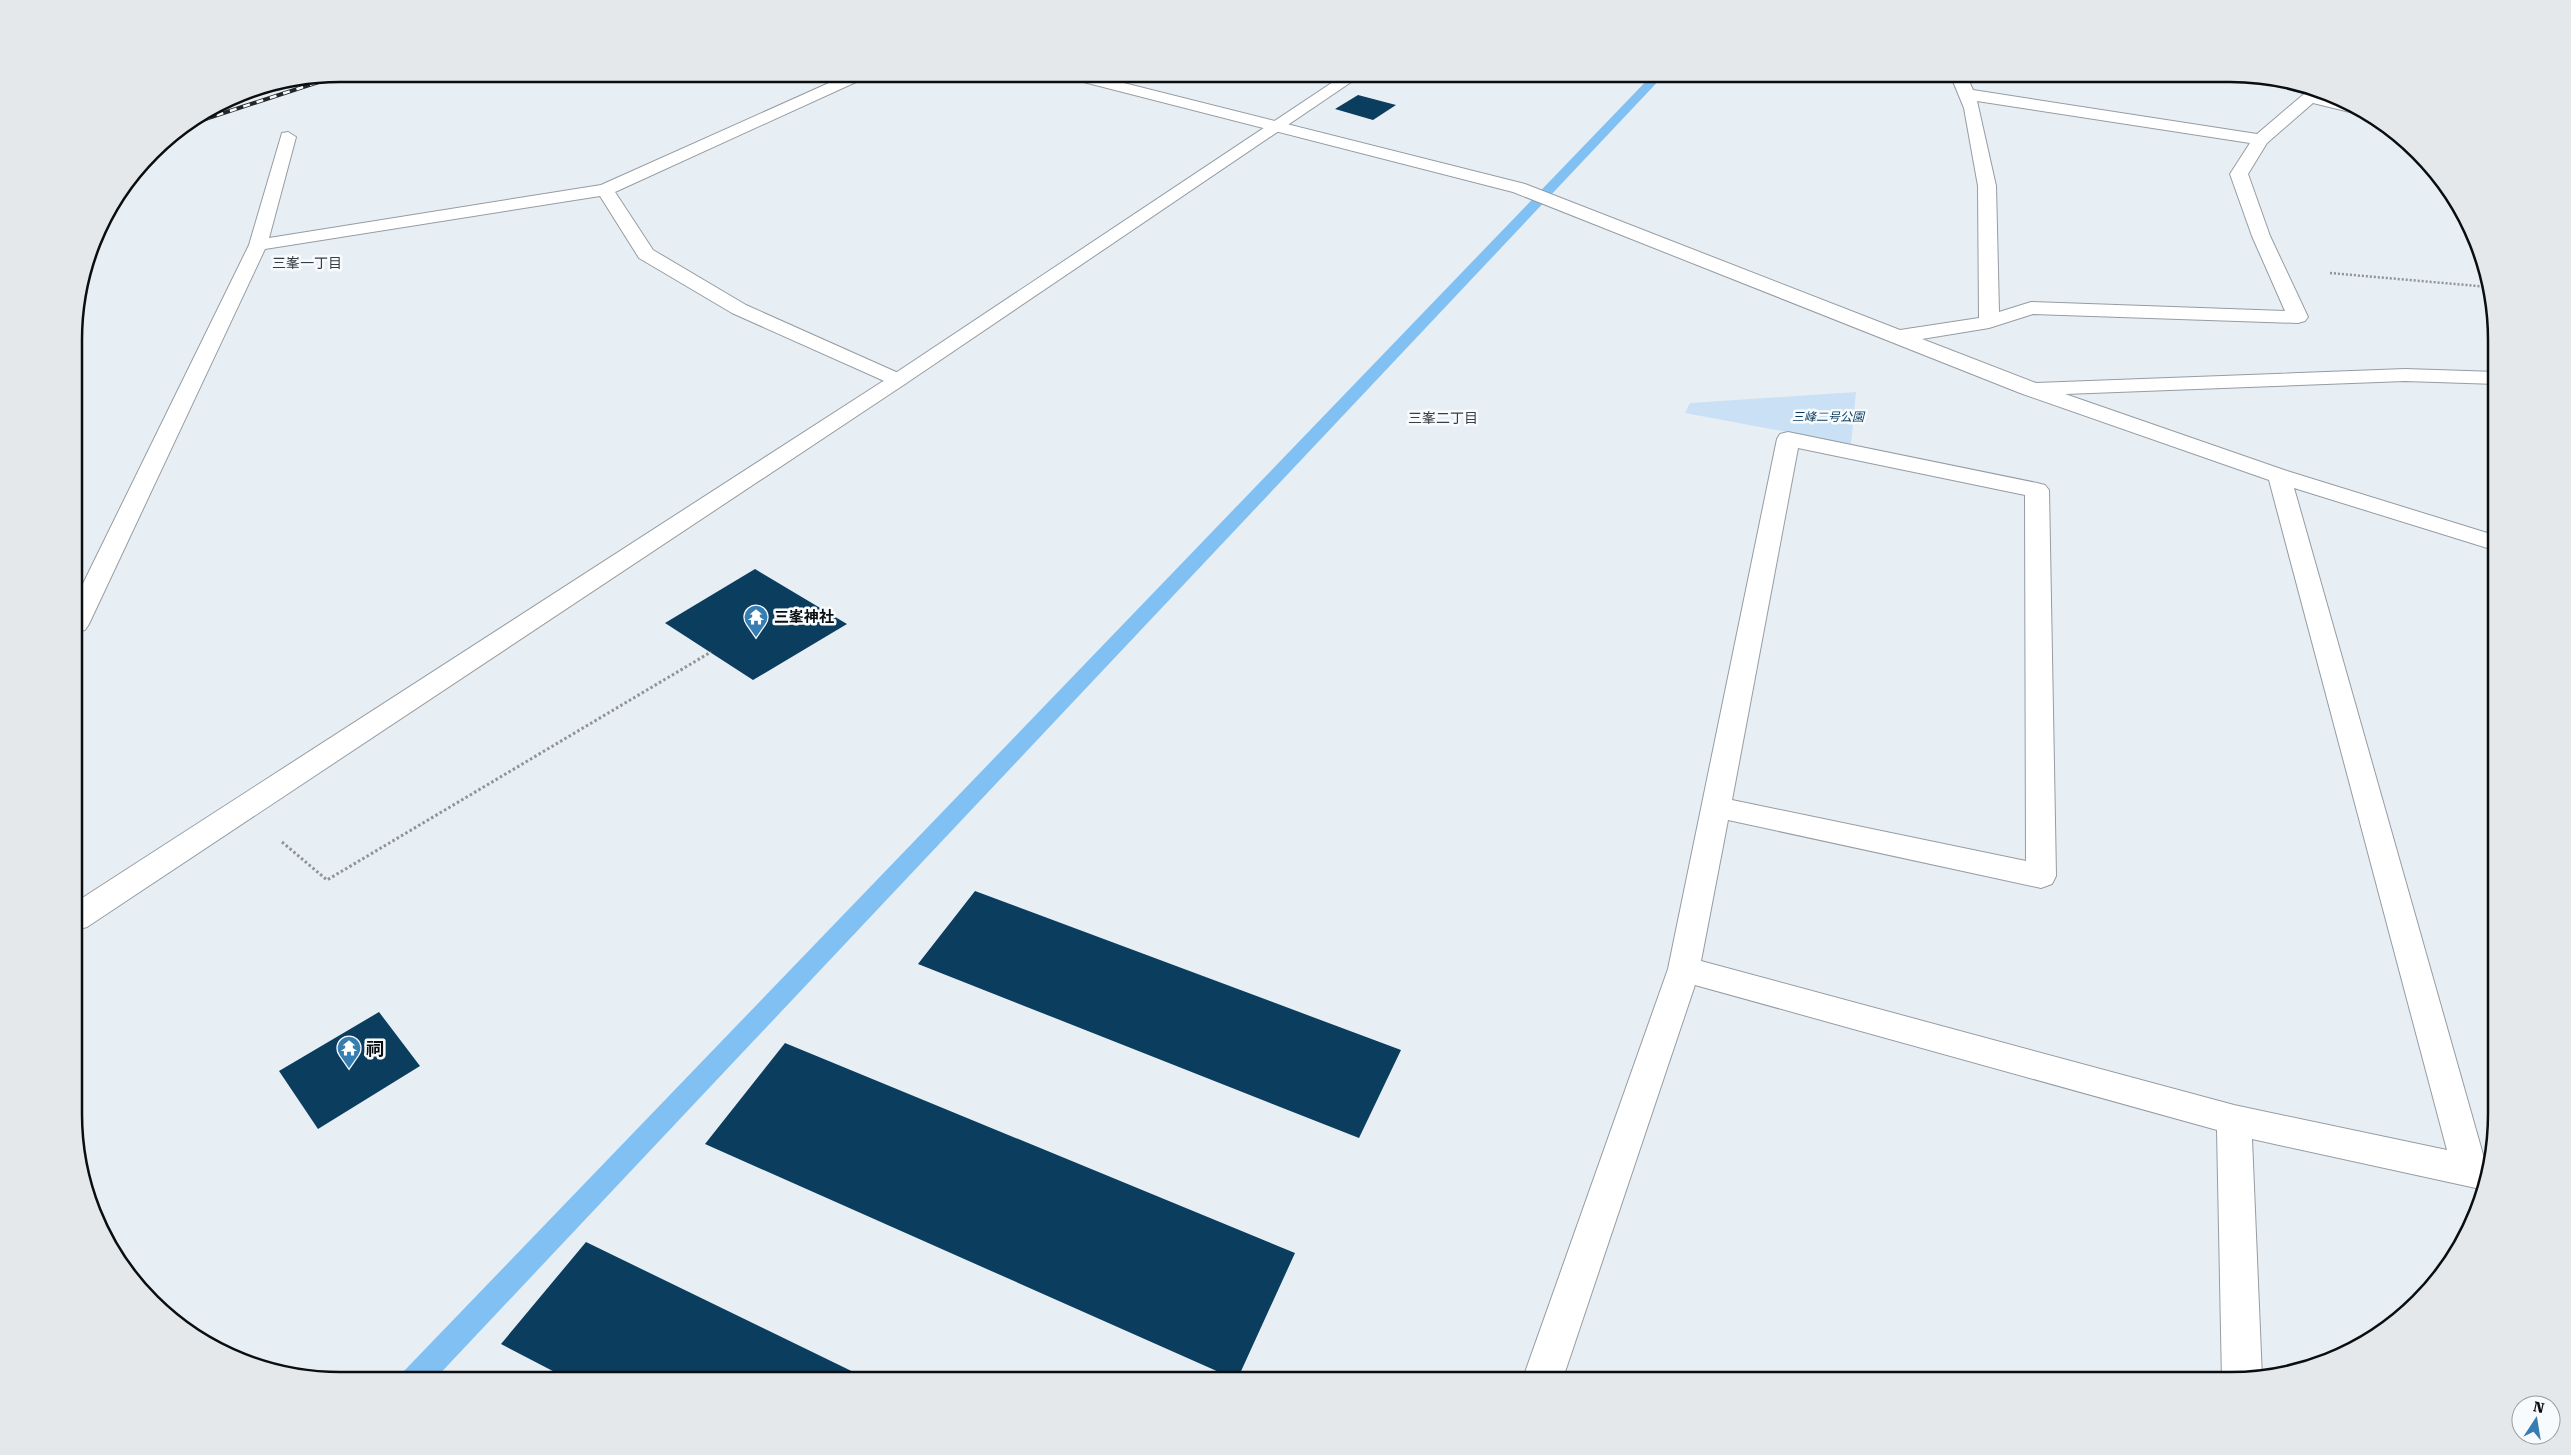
<svg xmlns="http://www.w3.org/2000/svg" width="2571" height="1455" font-family="'Roboto Serif','Noto Sans JP',serif">
<rect width="100%" height="100%" fill="#e7eff5"/>
<path fill="#cae1f5" d="M1856,392L1851,444L1685,413L1690,403Z"/>
<g fill="none" stroke-linecap="round" stroke-linejoin="round">
<path fill="#81c0f3" fill-rule="evenodd" d="M1653,74H1665L433,1381H400L404,1371Z"/>
</g>
<path fill="#0b3d5f" d="M1358,95L1396,105L1373,120L1335,109Z
M755,569L847,624L753,680L665,623Z
M975,891L1401,1050L1359,1138L918,964Z
M379,1012L420,1066L318,1129L279,1071Z
M785,1043L1295,1253L1237,1380L705,1144Z
M586,1242L872,1381H572L501,1344Z"/>
<g fill="none" stroke-linecap="round" stroke-linejoin="round">
<defs>
<path id="street" d="M849,74H869L867,77L615,192L653,250L746,305L905,376L909,380L905,384L898,386L891,384L732,313L639,258L600,196L265,249L89,624L85,630L76,632V598L249,245L282,133L288,132L296,137L269,238L601,185Z
M1062,74H1088L1525,184L1900,330L1979,318L1978,186L1964,108L1950,74H1966L1973,90L2257,134L2311,88L2324,93L2322,95L2341,100L2371,115L2366,116L2313,103L2267,143L2248,174L2270,236L2308,317L2305,321L2298,323L2033,314L1989,328L1922,339L2036,383L2405,369L2497,372V384L2405,381L2065,394L2287,471L2497,536V551L2294,488L2484,1158L2492,1160L2485,1190L2252,1139L2262,1378L2222,1381L2217,1130L1695,985L1562,1381H1522L1668,969L1777,439L1780,434L1788,432L2037,483L2045,485L2049,490L2056,876L2052,884L2041,888L1728,820L1701,961L2234,1105L2447,1150L2269,480L2020,393L1513,192L1064,77ZM1977,101L2250,143L2230,174L2252,236L2285,311L2031,302L1999,312L1996,186ZM1798,448L2025,495L2026,861L1732,800Z"/>
<path id="secondary" d="M1345,74H1363L905,384L87,927L76,930V902L891,376Z"/>
</defs>
<use href="#street" stroke="#969ca2" stroke-width="2"/>
<use href="#secondary" stroke="#969ca2" stroke-width="2"/>
<path stroke="#8e9498" stroke-width="2.5" stroke-dasharray="2 2" stroke-linecap="butt" d="M2330,273L2489,287"/>
<path stroke="#8e9498" stroke-width="3" stroke-dasharray="2.5 2.5" stroke-linecap="butt" d="M282,842L327,880L711,652"/>
<use href="#street" fill="#fff" fill-rule="evenodd"/>
<use href="#secondary" fill="#fff" fill-rule="evenodd"/>
<defs>
<path id="rail" d="M226,102L269,88
M190,124L343,74"/>
</defs>
<use href="#rail" stroke="#232729" stroke-width="4"/>
<use href="#rail" stroke="#f8fbfe" stroke-width="2.5" stroke-dasharray="7" stroke-linecap="butt"/>
</g>
<defs>
<symbol id="temple-pin" viewBox="-11 -11 22 30"><path d="M0 17L-7.5 6A9.5 9.5 0 1 1 7.5 6Z" fill="#367db2" stroke="#f8fbfe"/><path d="M0-6L5-2H3V0L6.5 2.5H4V6H1.5V3h-3V6H-4V2.5H-6.5L-3 0V-2H-5Z" fill="#fff"/></symbol>
</defs>
<g fill-rule="evenodd">
<use href="#temple-pin" x="742" y="603" width="28" height="38"/>
<use href="#temple-pin" x="335" y="1034" width="28" height="38"/>
</g>
<g text-anchor="middle" dominant-baseline="central" stroke-width="5" stroke-linejoin="round" paint-order="stroke">
<g font-size="12" font-style="italic" fill="#053859" stroke="#f8fbfe">
<text x="1828" y="417">三峰二号公園</text>
</g>
<g font-size="14" fill="#373d42" stroke="#f8fbfe">
<text x="307" y="263">三峯一丁目</text>
<text x="1443" y="418">三峯二丁目</text>
</g>
<g font-size="15" font-weight="bold" fill="#0b0e10" stroke="#f8fbfe" text-anchor="start">
<text x="774" y="617">三峯神社</text>
</g>
<g font-size="18" font-weight="bold" fill="#0b0e10" stroke="#f8fbfe" text-anchor="start">
<text x="366" y="1048">祠</text>
</g>
</g>
<path d="M0 0H2571V1455H0ZM340 82H2230A258 258 0 0 1 2488 340V1114A258 258 0 0 1 2230 1372H340A258 258 0 0 1 82 1114V340A258 258 0 0 1 340 82Z" fill="#e5e8eb" fill-rule="evenodd"/>
<path fill="none" stroke="#0b0e10" stroke-width="2.5" d="M340 82H2230A258 258 0 0 1 2488 340V1114A258 258 0 0 1 2230 1372H340A258 258 0 0 1 82 1114V340A258 258 0 0 1 340 82Z"/>
<g transform="translate(2536 1420) rotate(12)"><circle r="24" fill="#f8fbfe" stroke="#999c9f"/>
<path d="M0-4L9 19L0 12L-9 19Z" fill="#367db2"/>
<text y="-8" font-size="14" font-weight="bold" text-anchor="middle" fill="#0b0e10">N</text>
</g>
</svg>
